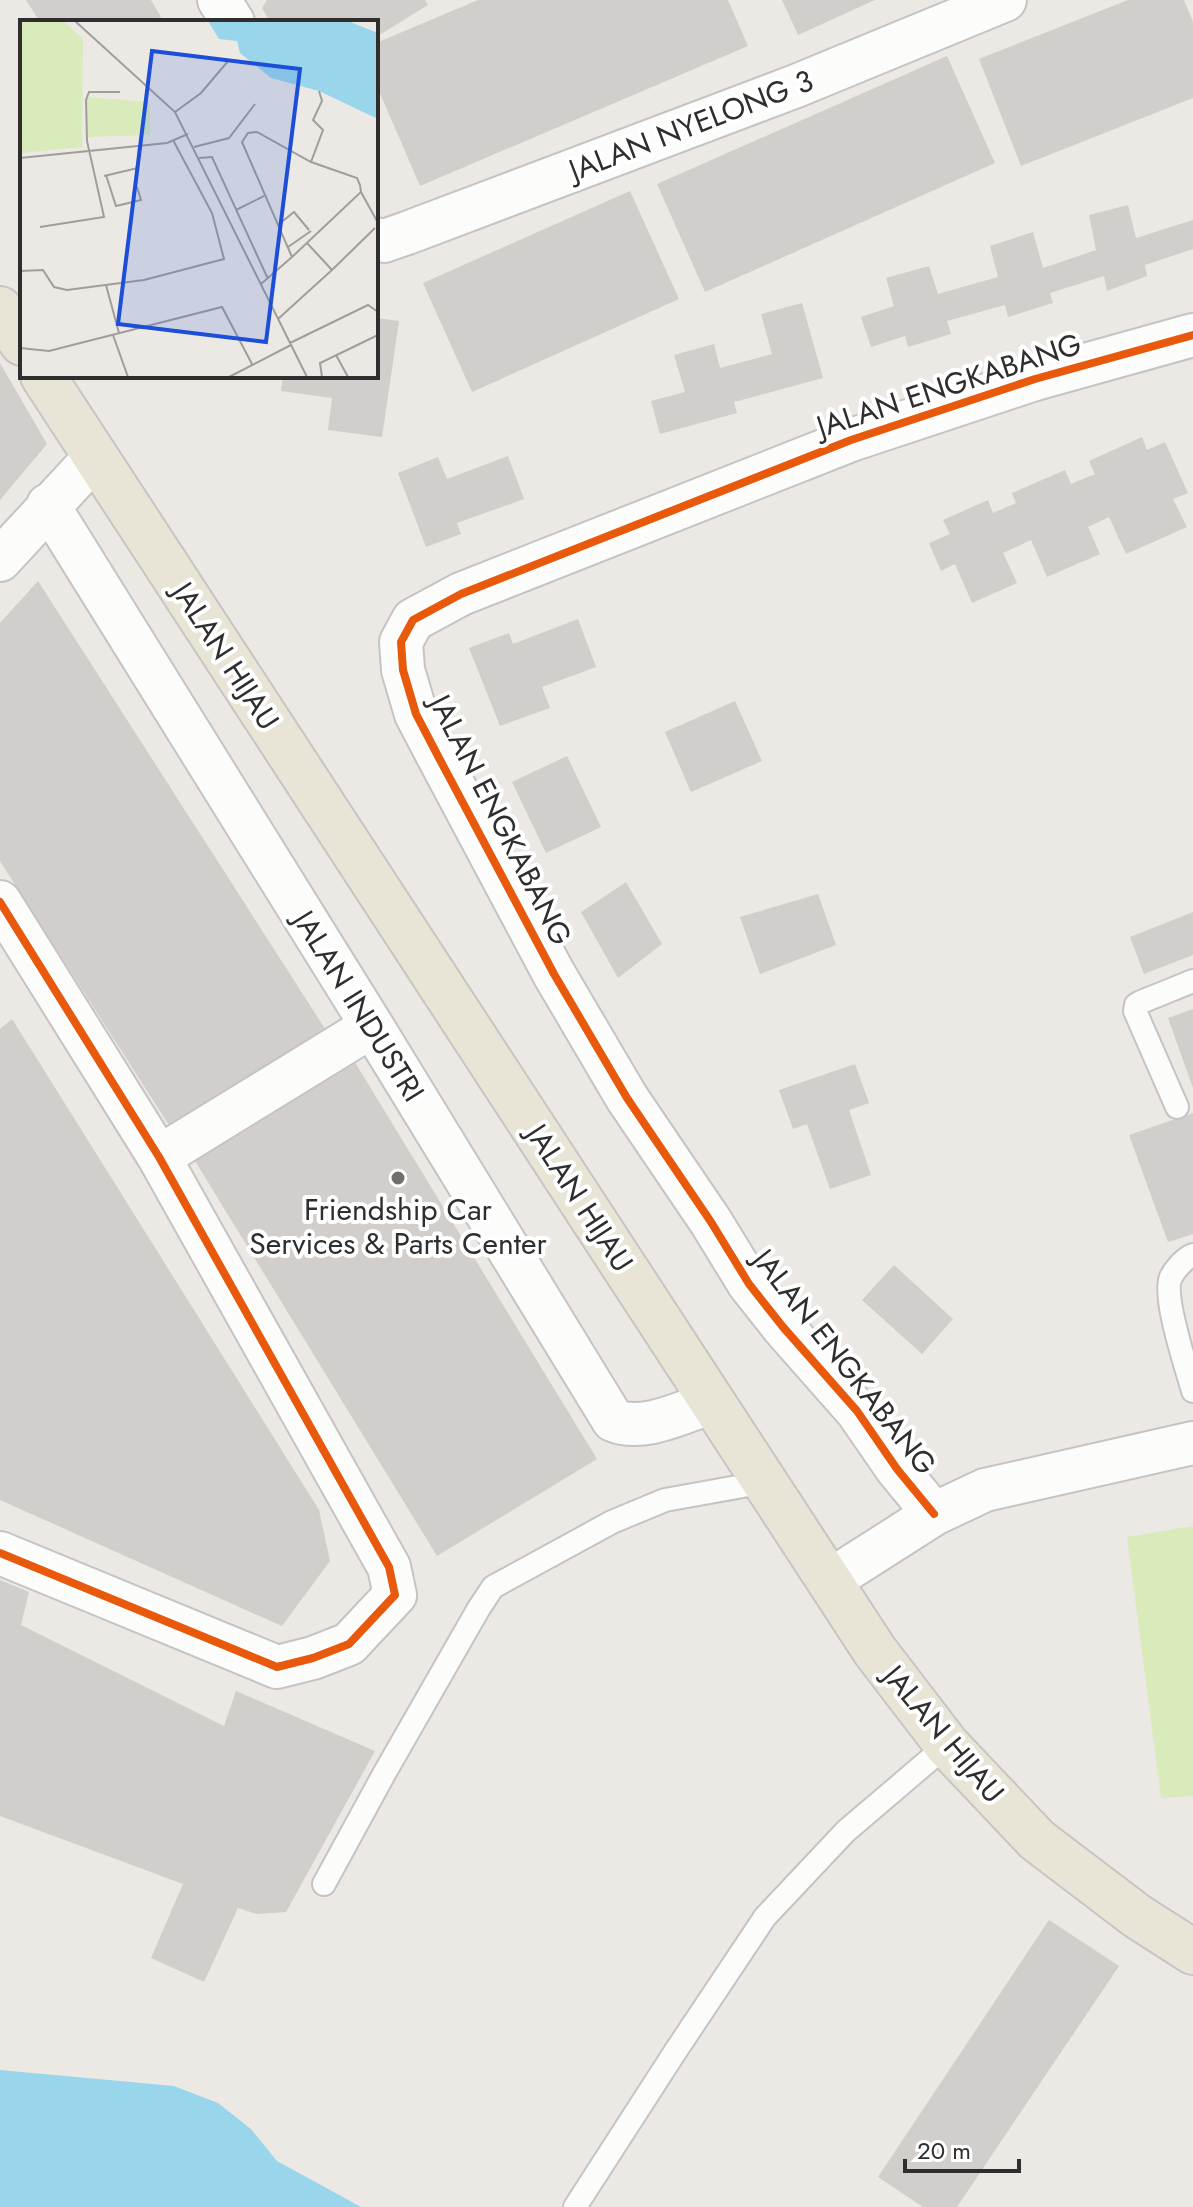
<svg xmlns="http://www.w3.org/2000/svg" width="1193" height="2207" font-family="Jost,sans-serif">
<rect width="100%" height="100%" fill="#ece8e4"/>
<path fill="#d9eabb" d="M1193,1526V1796L1161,1798L1127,1537Z"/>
<path fill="#99d6ec" d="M0,2070L174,2086L218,2103L251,2129L277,2161L361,2207H0Z"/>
<path fill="#d1cecb" d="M26,0H151L161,17L153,22H40Z
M267,0H425L428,5L376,37V22H270L262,8Z
M478,0H728L748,46L420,186L376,84V43Z
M782,0H875L798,35Z
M1128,0H1184L1193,22V98L1021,166L979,59Z
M947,56L995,163L705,292L657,184Z
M630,191L679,299L472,392L423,283Z
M1128,205L1136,238L1193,220V249L1145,265L1147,276L1107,291L1104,276L1050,293L1053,303L1008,317L1005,305L947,321L951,334L908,347L905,336L871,347L861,317L894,306L886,278L929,266L938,294L998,277L990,246L1033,232L1043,268L1096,250L1089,215Z
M802,303L823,378L734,402L737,413L660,434L651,401L685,392L674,355L714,344L720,368L772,354L761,314Z
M376,318L399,321L382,437L328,430L332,398L281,391L283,376H376Z
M0,363L47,444L0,500Z
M1142,437L1147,450L1165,442L1188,493L1173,499L1187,527L1126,554L1109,517L1088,527L1100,554L1047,577L1031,540L1003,553L1017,583L972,603L955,564L941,571L929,543L950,534L943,520L988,500L993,513L1016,503L1012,493L1065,470L1071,484L1095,474L1089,461Z
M508,456L524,499L457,523L461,534L426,547L398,473L438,457L447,479Z
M38,581L329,1035L174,1133L0,861V623Z
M578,619L596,667L542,687L550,708L500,726L469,648L509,633L513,644Z
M735,701L762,761L691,792L665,732Z
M567,756L601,827L546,853L512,782Z
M626,882L662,944L618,978L581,912Z
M818,894L836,945L760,974L740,917Z
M1193,912V955L1144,974L1130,937Z
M1193,1009V1088L1168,1018Z
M12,1019L319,1510L330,1561L282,1626L0,1500V1029Z
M345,1046L597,1459L437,1556L184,1143Z
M855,1064L869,1103L849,1110L871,1175L830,1189L807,1124L793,1129L779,1090Z
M1193,1113V1234L1168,1242L1129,1135Z
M894,1265L953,1319L922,1354L862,1300Z
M0,1580L29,1592L21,1625L224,1726L236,1691L375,1751L286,1912L257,1914L238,1908L204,1982L151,1958L183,1884L0,1816Z
M1049,1920L1119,1966L957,2207H923L878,2177Z"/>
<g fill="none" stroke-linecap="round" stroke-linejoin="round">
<defs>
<path id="service" d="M1177,1107L1135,1011L1136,1005L1141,1002L1193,981
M1193,1255C1185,1258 1175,1269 1171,1277C1162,1296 1187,1369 1193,1391
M324,1884L384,1774L479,1608L493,1587L612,1522L665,1500L765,1482
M575,2207L675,2052L765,1917L846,1831L947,1745"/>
<path id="minor" d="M219,0L233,22
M376,239L384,241L407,233L796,86L1005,0
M48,505L372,1026L613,1420C642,1433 683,1412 712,1402
M0,560L96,456
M0,902L159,1157L389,1567L395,1595L349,1644L313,1658L277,1667L0,1553
M159,1157L372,1026
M934,1514L897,1469L857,1411L783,1327L749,1284L711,1222L627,1098L554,974L439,758L416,714L403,670L401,642L413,620L461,594L851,440L1035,379L1193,335
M829,1581L934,1514L985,1490L1193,1443"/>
<path id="primary" d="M0,309L22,343
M43,376L875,1651L947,1745L1037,1840L1137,1916L1193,1952"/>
</defs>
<use href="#service" stroke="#c5c4c5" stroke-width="26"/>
<use href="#minor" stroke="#c5c4c5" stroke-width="46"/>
<use href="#primary" stroke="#c6c5c4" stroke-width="48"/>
<use href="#service" stroke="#fcfcfb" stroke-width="22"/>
<use href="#minor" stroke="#fcfcfb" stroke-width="42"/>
<use href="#primary" stroke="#e8e4d6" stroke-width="44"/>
<defs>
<path id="cycleway" d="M0,902L159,1157L389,1567L395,1595L349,1644L313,1658L277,1667L0,1553
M934,1514L897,1469L857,1411L783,1327L749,1284L711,1222L627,1098L554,974L439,758L416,714L403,670L401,642L413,620L461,594L851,440L1035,379L1193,335"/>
</defs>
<use href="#cycleway" stroke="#fff" stroke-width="13"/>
<use href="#cycleway" stroke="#e8590c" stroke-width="8"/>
</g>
<circle fill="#706f6e" stroke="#fff" stroke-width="3" cx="398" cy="1178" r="8"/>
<g text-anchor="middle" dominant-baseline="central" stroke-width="8" stroke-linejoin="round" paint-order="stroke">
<g font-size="30" fill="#2e2e2e" stroke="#fff">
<text transform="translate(691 125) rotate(-21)">JALAN NYELONG 3</text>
<text transform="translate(949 385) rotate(-18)">JALAN ENGKABANG</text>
<text transform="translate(226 656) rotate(57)">JALAN HIJAU</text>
<text transform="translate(501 820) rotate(63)">JALAN ENGKABANG</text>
<text transform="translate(359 1006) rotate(58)">JALAN INDUSTRI</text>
<text transform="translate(580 1198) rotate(57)">JALAN HIJAU</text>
<text transform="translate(845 1362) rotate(52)">JALAN ENGKABANG</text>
<text transform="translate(944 1734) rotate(50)">JALAN HIJAU</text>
</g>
<g font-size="30" fill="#2e2e2e" stroke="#fff">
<text x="398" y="1209">Friendship Car<tspan x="398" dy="34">Services &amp; Parts Center</tspan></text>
</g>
</g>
<g transform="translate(20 20)">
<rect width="358" height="358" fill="#ece8e4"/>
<path d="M0,1H43L63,19L62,127L0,133ZM66,77L130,82V115L66,117Z" fill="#d9eabb"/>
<path d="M188,1H328L358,13V99L299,71L251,58L220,33L217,21L199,19Z" fill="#99d6ec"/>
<path fill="none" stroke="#a09e9b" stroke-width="2" d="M55,1L155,92L287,357M155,92L181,73L209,40M174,127L209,118L235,84M0,138L147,123L168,114M179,138L192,137L248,259M291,142L303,110L293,100L302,81L299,71M86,155L96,186L121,180L117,167M84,156L118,148L119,125M341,172L358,203M216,190L244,176M258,205L274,192L289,210M20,207L84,197L67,121L66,80L69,72H100M268,227L291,211M312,250L355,208M0,251L23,250L34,267L47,270L124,260L204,239L192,193L153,120M241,264L272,237L341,172L340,165L337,158L291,142L237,112L228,113L222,122L272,237M86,265L99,313M258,299L312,250L287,223M93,315L108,357M270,323L348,285L358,292M0,328L29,331L202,287L232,344M316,335L328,357M209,357L271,325M302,357L300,343L358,315"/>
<path fill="#1d4ed8" fill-opacity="0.15" stroke="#1d4ed8" stroke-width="4" d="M132,31L280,49L246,322L98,304Z"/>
<rect width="358" height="358" fill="none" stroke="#2e2e2e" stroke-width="4"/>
</g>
<path d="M905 2159v12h114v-12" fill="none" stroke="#2e2e2e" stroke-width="4"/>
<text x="917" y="2159" font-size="24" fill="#2e2e2e" stroke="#ffffff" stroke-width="6" paint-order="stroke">20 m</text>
</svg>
